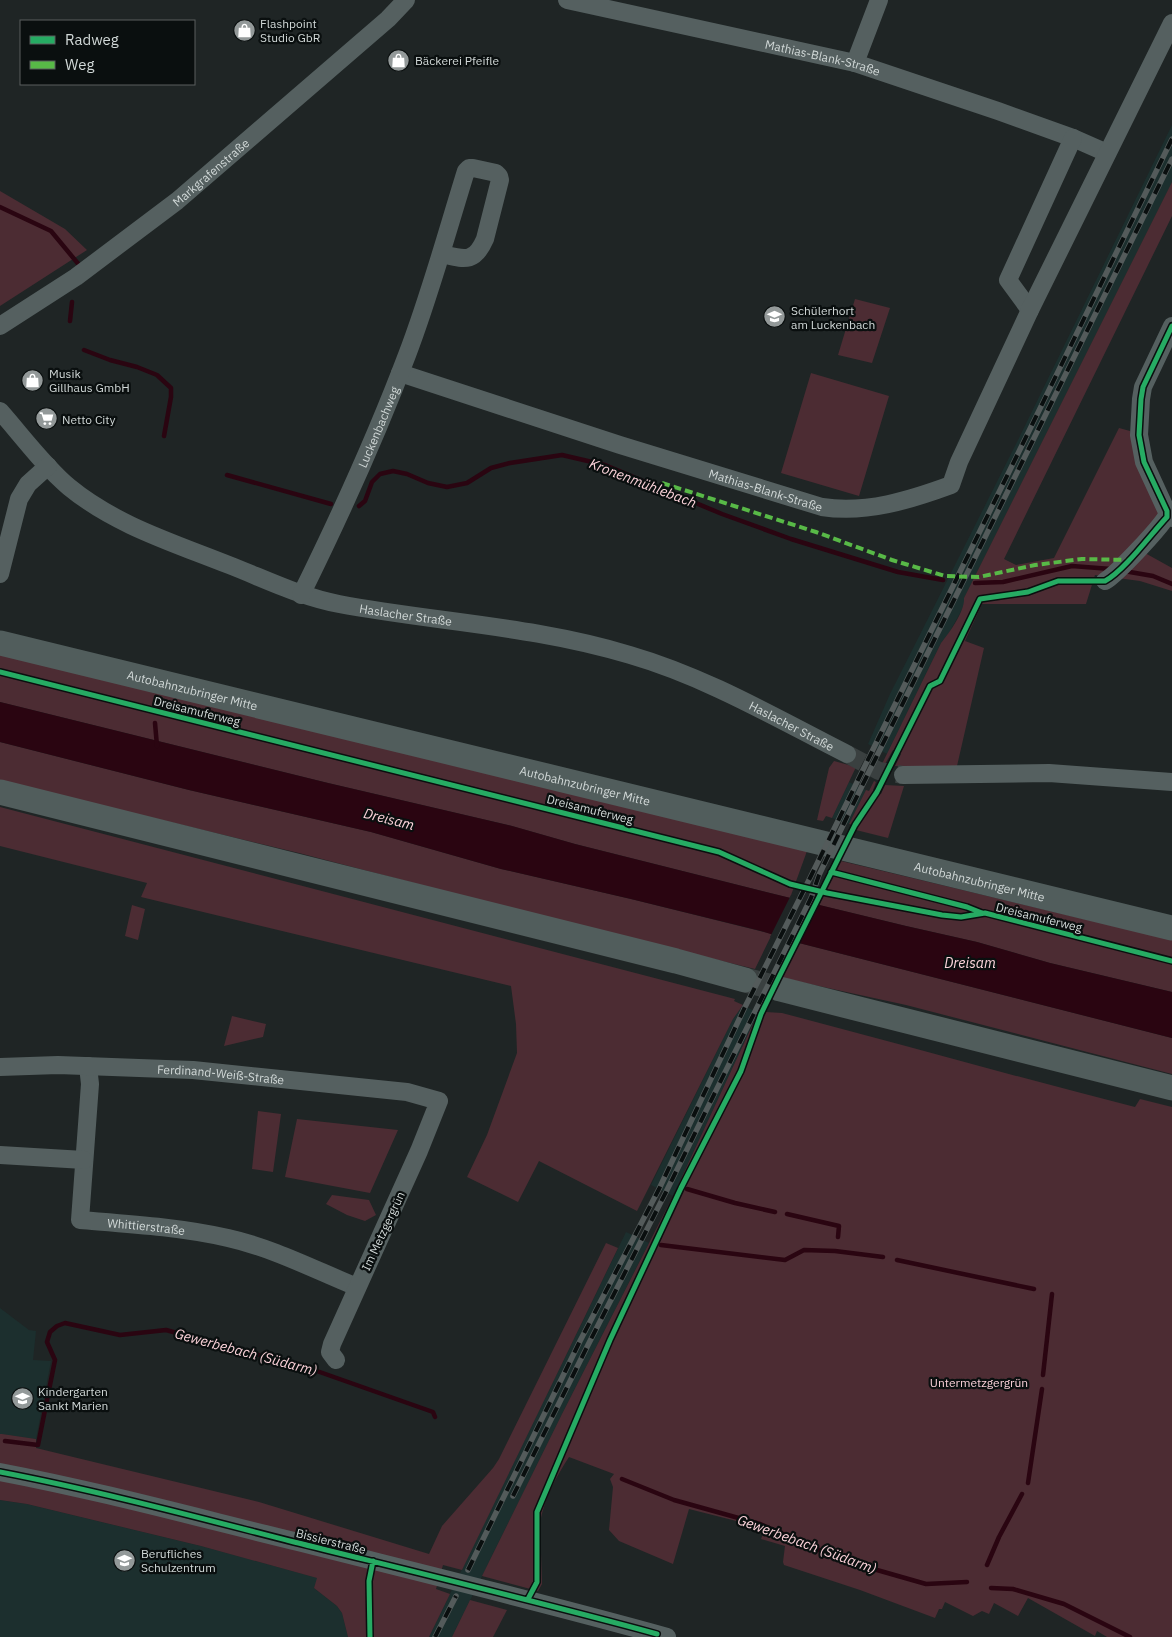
<svg xmlns="http://www.w3.org/2000/svg" width="1172" height="1637" font-family="'IBM Plex Sans',sans-serif">
<rect width="100%" height="100%" fill="#1f2525"/>
<path fill="#1c2f2e" d="M1172,125V182L964,598L965,604L949,633L941,643L887,754L868,744L890,694L1019,438Z
M849,782L866,790L849,824L832,818Z
M743,1005L758,1013L673,1196L651,1185L733,1019Z
M626,1232L649,1243L562,1414L452,1637H429Z
M0,1308L29,1330L36,1331L33,1360L51,1361L36,1439L0,1434Z
M0,1500L27,1504L201,1546L318,1578L314,1588L337,1606L342,1613L348,1637H0Z"/>
<path fill="#4c2c33" d="M1172,182V216L1004,559L1016,565L1054,558L1119,428L1130,431L1144,479L1160,511L1145,553L1172,568V591L1140,581L1095,575L1086,604H982L965,641L984,648L957,766H895L901,754L893,750L885,764H882L941,643C950,632 965,611 964,598Z
M0,191L65,229L87,250L0,306Z
M855,299L890,308L872,363L838,355Z
M811,373L889,396L859,496L781,473Z
M0,652L807,851L790,898L770,893L575,844L512,826L328,783L0,702Z
M0,742L189,790L371,832L501,869L631,899L772,934L755,969L593,930L299,853L0,781Z
M834,761L856,767L832,818L826,816L823,821L817,820L829,768Z
M874,781L876,782L873,790L881,794L885,785L904,786L888,838L856,830L857,826L849,824L866,790L869,791Z
M0,807L735,999L734,1001L743,1005L733,1019L637,1211L539,1161L518,1202L467,1177L487,1135L517,1053L516,1024L511,986L141,897L147,883L0,846Z
M841,861L1172,940V992L1050,963L977,942L906,926L819,905Z
M132,905L145,909L138,940L125,936Z
M799,943L1172,1038V1074L906,1005L782,978Z
M766,1012L782,1013C900,1044 1017,1077 1135,1107L1140,1099L1172,1107V1637H1107L1097,1631L1095,1636L1028,1598L1018,1616L994,1603L989,1614L982,1611L973,1616L945,1602L942,1609H939L935,1618L860,1590L784,1565L783,1562L785,1546L761,1539L763,1534L755,1532L756,1526L689,1509L673,1564L619,1541L609,1530L613,1487L610,1479L614,1474L569,1457C556,1477 544,1499 540,1523L542,1584L538,1591L482,1576L562,1414L673,1196L758,1013L764,1016Z
M232,1016L266,1024L263,1037L224,1046Z
M258,1111L281,1114L273,1172L252,1169Z
M297,1119L398,1130L370,1193L285,1177Z
M332,1195L369,1200L376,1215L365,1221L347,1215L326,1204Z
M606,1243L618,1248L462,1570L443,1565L436,1589L450,1594L429,1637H348L342,1613L337,1606L314,1588L317,1578L201,1546L27,1504L0,1500V1434H2L36,1439V1448L259,1502L429,1554L442,1526L493,1468L499,1459Z
M470,1600L507,1610L493,1637H452Z"/>
<path fill="#2a0511" d="M0,702L328,783L512,826L575,844L770,893L906,926L977,942L1050,963L1172,992V1038L799,943L761,931L631,899L501,869L371,832L189,790L0,742Z"/>
<path fill="#1f2525" d="M791,895L820,903L798,945L770,937Z"/>
<g fill="none" stroke-linecap="round" stroke-linejoin="round">
<path stroke="#2a0511" stroke-width="4.5" d="M0,207L51,231L80,266
M70,321L72,302
M84,350L110,360L137,367L157,375L171,388V397L164,436
M227,475L331,504
M359,506L365,501L372,482L380,474L393,471L407,474L428,483L447,487L467,483L491,468L510,463L562,455L605,465L722,514L791,539L898,572L943,580
M1124,571L1153,576L1172,584
M975,583L1003,582L1072,566L1111,569
M155,723L157,746
M687,1189L735,1203L775,1212
M787,1214L839,1226L838,1237
M661,1245L785,1260L804,1250L835,1251L883,1257
M897,1260L1034,1289
M1043,1375L1052,1294
M5,1441L38,1445L55,1360L47,1342L50,1332L57,1326L65,1323L120,1335L166,1330L314,1370L433,1412L435,1417
M622,1479L674,1500L760,1524L826,1553L863,1566L926,1584L967,1582
M1028,1483L1042,1389
M987,1565L999,1537L1022,1494
M991,1588L1013,1589L1064,1604L1130,1637"/>
<path stroke="#3a4040" stroke-width="18" stroke-dasharray="18 9" stroke-linecap="butt" d="M847,754L879,771L903,775"/>
<path stroke="#3a4040" stroke-width="25" stroke-dasharray="25 12" stroke-linecap="butt" d="M745,980L780,989"/>
<g stroke="#556060" stroke-width="18">
<path id="s1" d="M567,0L855,63L998,111L1073,138L1107,153"/>
<path d="M855,63L879,0"/>
<path d="M1030,310L1008,280L1073,138"/>
<path id="s2" d="M0,326L76,277L177,201L388,19L406,0"/>
<path d="M1172,326L1143,387L1141,399L1139,435L1144,462L1168,514L1172,518"/>
<path id="s3" d="M400,373L620,445L822,507C866,514 910,500 951,485L959,462L1030,310L1172,23"/>
<path id="s4" d="M0,411C22,436 45,467 69,487C115,525 174,543 229,565C265,579 301,597 339,604C435,622 535,626 630,655C706,677 776,718 847,754"/>
<path d="M0,574L19,499L28,484L48,466"/>
<path d="M1105,581C1117,574 1161,527 1168,514"/>
<path id="s5" d="M301,595C340,516 376,437 407,355C430,295 447,232 466,171L469,168H473L496,173L499,176L500,180L485,239C474,264 464,259 441,254"/>
<path d="M903,775L1049,773L1172,782"/>
<path id="s6" d="M88,1066L90,1084L80,1220C129,1224 180,1227 228,1238C273,1248 315,1270 357,1287"/>
<path id="s7" d="M0,1067L58,1065L193,1070L407,1092L439,1101L419,1151L332,1344L330,1352L336,1360"/>
<path d="M0,1155L84,1160"/>
<path d="M0,1472C100,1491 199,1518 298,1542C421,1573 545,1603 667,1637"/>
</g>
<g stroke="#515d5c" stroke-width="25">
<path id="s8" d="M0,643L1172,928"/>
<path d="M0,792L676,961L745,980"/>
<path d="M780,989L1172,1088"/>
</g>
<defs>
<path id="rail" d="M513,1496L588,1345L666,1192L811,898L819,875L861,788L1172,159
M468,1570L580,1341L659,1189L744,1009L811,876L1172,139
M435,1637L456,1596"/>
</defs>
<use href="#rail" stroke="#545b5b" stroke-width="5.5"/>
<use href="#rail" stroke="#0a0f0f" stroke-width="4" stroke-dasharray="11" stroke-linecap="butt"/>
<path stroke="#58b947" stroke-width="4" stroke-dasharray="8 4" stroke-linecap="butt" d="M662,483L816,532L892,560L945,576L979,577L1035,565L1082,559L1128,560"/>
<defs>
<path id="cycleway" d="M0,672L719,852L790,884L827,893L942,915L961,917L985,913L1172,961
M831,872L967,907L982,913
M0,1472C99,1491 196,1517 294,1542C415,1572 536,1601 657,1634
M528,1599L537,1582V1512L610,1340L681,1188L741,1071L761,1014L778,979L855,825L877,792L930,686L940,681L980,599L1028,592L1058,581H1105C1124,571 1151,534 1167,517V511L1144,462L1139,435L1141,399L1143,387L1172,326
M370,1637L369,1581L373,1561"/>
</defs>
<use href="#cycleway" stroke="#0a0f0f" stroke-width="8"/>
<use href="#cycleway" stroke="#26ab63" stroke-width="5"/>
</g>
<defs>
<symbol id="shop-disc" viewBox="-11 -11 22 22"><circle r="9.5" fill="#939999" stroke="#0a0f0f"/><path d="M-5-2.5h2.3a2.7 3.5 0 0 1 5.4 0H5L5.5 6h-11ZM-1.5-2.5h3a1.5 2.3 0 0 0-3 0Z" fill="#fff"/></symbol>
<symbol id="school-disc" viewBox="-11 -11 22 22"><circle r="9.5" fill="#939999" stroke="#0a0f0f"/><path d="M0-5L7-2L0 1L-7-2ZM-4 1L0 2.5L4 1V4Q0 6-4 4Z" fill="#fff"/></symbol>
<symbol id="supermarket-disc" viewBox="-11 -11 22 22"><circle r="9.5" fill="#939999" stroke="#0a0f0f"/><path d="M-6-5.5h2.5l.6 2H6L4.5 2H-2.5L-4.4-4H-6ZM-1.5 3.2a1.3 1.3 0 1 0 .1 0ZM3 3.2a1.3 1.3 0 1 0 .1 0Z" fill="#fff"/></symbol>
</defs>
<g fill-rule="evenodd">
<use href="#shop-disc" x="232" y="18" width="25" height="25"/>
<use href="#shop-disc" x="386" y="48" width="25" height="25"/>
<use href="#school-disc" x="762" y="304" width="25" height="25"/>
<use href="#shop-disc" x="20" y="368" width="25" height="25"/>
<use href="#supermarket-disc" x="34" y="406" width="25" height="25"/>
<use href="#school-disc" x="10" y="1386" width="25" height="25"/>
<use href="#school-disc" x="112" y="1548" width="25" height="25"/>
</g>
<g text-anchor="middle" dominant-baseline="central" stroke-width="4.5" stroke-linejoin="round" paint-order="stroke">
<g font-size="12" fill="#d1d8d7" stroke="#0a0f0f" text-anchor="start">
<text x="260" y="23">Flashpoint<tspan x="260" dy="14">Studio GbR</tspan></text>
<text x="415" y="60">Bäckerei Pfeifle</text>
<text x="791" y="310">Schülerhort<tspan x="791" dy="14">am Luckenbach</tspan></text>
<text x="49" y="373">Musik<tspan x="49" dy="14">Gillhaus GmbH</tspan></text>
<text x="62" y="419">Netto City</text>
<text x="38" y="1391">Kindergarten<tspan x="38" dy="14">Sankt Marien</tspan></text>
<text x="141" y="1553">Berufliches<tspan x="141" dy="14">Schulzentrum</tspan></text>
</g>
<g font-size="12" fill="#d1d8d7" stroke="#0a0f0f">
<text stroke="none"><textPath href="#s1" startOffset="262">Mathias-Blank-Straße</textPath></text>
<text stroke="none"><textPath href="#s2" startOffset="261">Markgrafenstraße</textPath></text>
<text stroke="none"><textPath href="#s5" startOffset="185">Luckenbachweg</textPath></text>
<text stroke="none"><textPath href="#s3" startOffset="384">Mathias-Blank-Straße</textPath></text>
<text stroke="none"><textPath href="#s4" startOffset="466">Haslacher Straße</textPath></text>
<text stroke="none"><textPath href="#s8" startOffset="198">Autobahnzubringer Mitte</textPath></text>
<text transform="translate(197 711) rotate(14)">Dreisamuferweg</text>
<text stroke="none"><textPath href="#s4" startOffset="871">Haslacher Straße</textPath></text>
<text stroke="none"><textPath href="#s8" startOffset="602">Autobahnzubringer Mitte</textPath></text>
<text transform="translate(590 809) rotate(14)">Dreisamuferweg</text>
<text stroke="none"><textPath href="#s8" startOffset="1008">Autobahnzubringer Mitte</textPath></text>
<text transform="translate(1039 917) rotate(14)">Dreisamuferweg</text>
<text stroke="none"><textPath href="#s7" startOffset="221">Ferdinand-Weiß-Straße</textPath></text>
<text stroke="none"><textPath href="#s6" startOffset="221">Whittierstraße</textPath></text>
<text transform="translate(383 1231) rotate(-65)">Im Metzgergrün</text>
<text transform="translate(331 1541) rotate(14)">Bissierstraße</text>
</g>
<g font-size="12" fill="#f9d0d8" stroke="#0a0f0f">
<text x="979" y="1382">Untermetzgergrün</text>
</g>
<g font-size="14" font-style="italic" fill="#fdd4db" stroke="#0a0f0f">
<text transform="translate(643 483) rotate(21)">Kronenmühlebach</text>
<text transform="translate(389 819) rotate(14)">Dreisam</text>
<text x="970" y="963">Dreisam</text>
<text transform="translate(246 1352) rotate(15)">Gewerbebach (Südarm)</text>
<text transform="translate(807 1544) rotate(20)">Gewerbebach (Südarm)</text>
</g>
</g>
<rect x="20" y="20" width="175" height="65" fill="#0a0f0f" stroke="#5a5f5f"/>
<rect x="30" y="36" width="25" height="8" fill="#26ab63" stroke="#5a5f5f"/>
<text x="65" y="45" font-size="15" fill="#d1d8d7">Radweg</text>
<rect x="30" y="61" width="25" height="8" fill="#58b947" stroke="#5a5f5f"/>
<text x="65" y="70" font-size="15" fill="#d1d8d7">Weg</text>
</svg>
